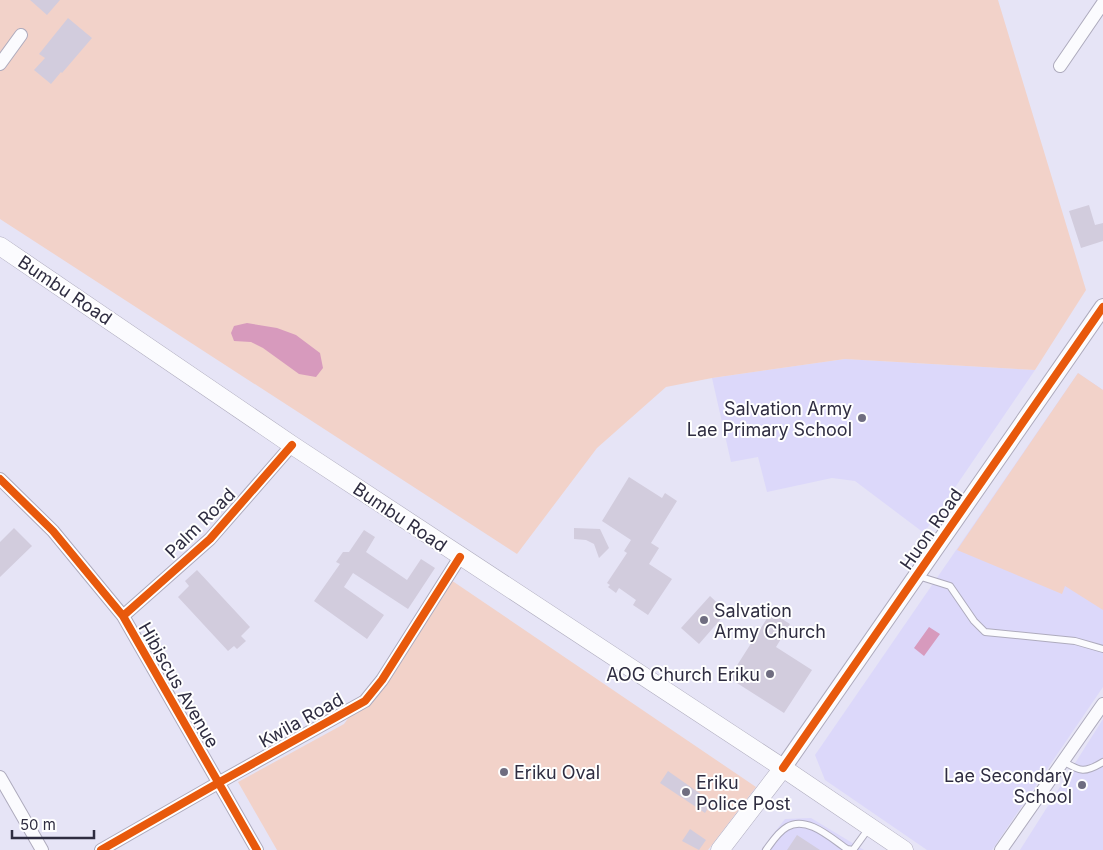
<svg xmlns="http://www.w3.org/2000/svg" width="1103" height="850" font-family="Inter,sans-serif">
<rect width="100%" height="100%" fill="#e6e4f6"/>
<path fill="#dcd8fa" d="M845,359L1035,370L924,533L855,481L832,478L767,492L758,457L731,462L712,378Z
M1078,373L1103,390V687L992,850H927L825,780L815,755Z
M1103,719V850H1020Z
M811,818L864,850H761L785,819Z"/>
<path fill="#f2d2c9" d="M0,0H998L1086,290L1035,370L845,359L712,378L666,387L597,448L517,554L0,219Z
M1078,373L1103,390V610L1065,586L1062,594L957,550Z
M448,578L756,787L708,850H277L238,782L344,724Z"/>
<path fill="#d79abd" d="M247,323L277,328L296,335L320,353L323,368L316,377L299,374L263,348L251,342L234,341L231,333L234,326Z
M929,627L940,634L924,656L914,648Z"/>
<path fill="#d2ccdd" d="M30,0H60L47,15Z
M68,18L92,38L62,73L61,72L51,84L34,70L45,58L39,54Z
M1089,205L1095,225L1103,223V241L1081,248L1069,211Z
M629,477L662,498L665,493L677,501L651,543L659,548L649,564L672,579L648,615L633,605L636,600L619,588L616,593L608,587L610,585L607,583L627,553L624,551L631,540L602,521Z
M14,528L32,546L0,577V542Z
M574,528L600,529L609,548L599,558L594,544L586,540L574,539Z
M364,530L375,537L366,552L407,580L421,559L435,568L408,609L353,573L344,587L384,615L367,639L314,601L340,564L336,562L343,552H349Z
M197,570L250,627L241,636L246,641L237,649L234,646L228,651L178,597L189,586L185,581Z
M710,596L727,612L699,644L681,628Z
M771,612L790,624L776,647L812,670L784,713L729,678Z
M668,771L712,802L705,813L660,783Z
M690,829L706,840L699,850L682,841Z
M797,835L820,850H787Z"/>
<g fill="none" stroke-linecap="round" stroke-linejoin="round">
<defs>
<path id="service" d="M918,576L950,586L974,621L985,632L1075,641L1103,649
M1063,761C1080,772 1085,773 1103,762
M766,850C772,842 778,832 787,827C807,815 832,839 847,849L853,850L869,828"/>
<path id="minor" d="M0,64L21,35
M1060,66L1103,3
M0,479L53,531L123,616L257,850
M123,616L210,539L292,445
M0,777L42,850
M101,850L218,783L365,701L382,680L460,557
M1001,850L1103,704"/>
<path id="tertiary" d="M783,768L1103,307"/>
<path id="secondary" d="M0,246L292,445L783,768L904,850
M720,850L783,768"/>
</defs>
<use href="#service" stroke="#aeabbd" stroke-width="8"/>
<use href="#minor" stroke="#aeabbd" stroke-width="14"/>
<use href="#tertiary" stroke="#aeabbd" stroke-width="18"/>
<use href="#secondary" stroke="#aeabbd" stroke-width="19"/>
<use href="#service" stroke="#fbfbfe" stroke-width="6"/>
<use href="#minor" stroke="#fbfbfe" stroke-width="12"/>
<use href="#tertiary" stroke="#fbfbfe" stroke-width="16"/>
<use href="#secondary" stroke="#fbfbfe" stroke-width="18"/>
<defs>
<path id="cycleway" d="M0,479L53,531L123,616L257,850
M123,616L210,539L292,445
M783,768L1103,307
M101,850L218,783L365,701L382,680L460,557"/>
</defs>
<use href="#cycleway" stroke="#fff" stroke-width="11"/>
<use href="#cycleway" stroke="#e8590c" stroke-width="8"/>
</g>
<g fill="#6f6d80" stroke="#fff" stroke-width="2">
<circle cx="862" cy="418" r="5"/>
<circle cx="704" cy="620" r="5"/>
<circle cx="770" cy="674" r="5"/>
<circle cx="504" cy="772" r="5"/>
<circle cx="1082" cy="785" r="5"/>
<circle cx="686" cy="792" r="5"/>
</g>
<g text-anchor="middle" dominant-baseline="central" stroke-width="4" stroke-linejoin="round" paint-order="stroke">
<g font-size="18" fill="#2f2d41" stroke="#fff">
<text transform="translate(65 290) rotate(34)">Bumbu Road</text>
<text transform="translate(400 517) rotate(34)">Bumbu Road</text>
<text transform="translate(200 523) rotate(-45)">Palm Road</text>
<text transform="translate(931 529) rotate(-55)">Huon Road</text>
<text transform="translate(179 685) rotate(60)">Hibiscus Avenue</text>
<text transform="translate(301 720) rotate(-29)">Kwila Road</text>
</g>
<g font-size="18" fill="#2f2d41" stroke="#fff" text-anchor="end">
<text x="852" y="408">Salvation Army<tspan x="852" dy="21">Lae Primary School</tspan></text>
<text x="714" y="610" text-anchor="start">Salvation<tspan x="714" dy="21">Army Church</tspan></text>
<text x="760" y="674">AOG Church Eriku</text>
<text x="514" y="772" text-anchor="start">Eriku Oval</text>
<text x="1072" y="775">Lae Secondary<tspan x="1072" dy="21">School</tspan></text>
<text x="696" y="782" text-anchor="start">Eriku<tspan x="696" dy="21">Police Post</tspan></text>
</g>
</g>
<path d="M12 830v8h82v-8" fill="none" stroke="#2f2d41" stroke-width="2.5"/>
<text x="20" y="830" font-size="15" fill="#2f2d41" stroke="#ffffff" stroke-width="4" paint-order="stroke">50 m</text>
</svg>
